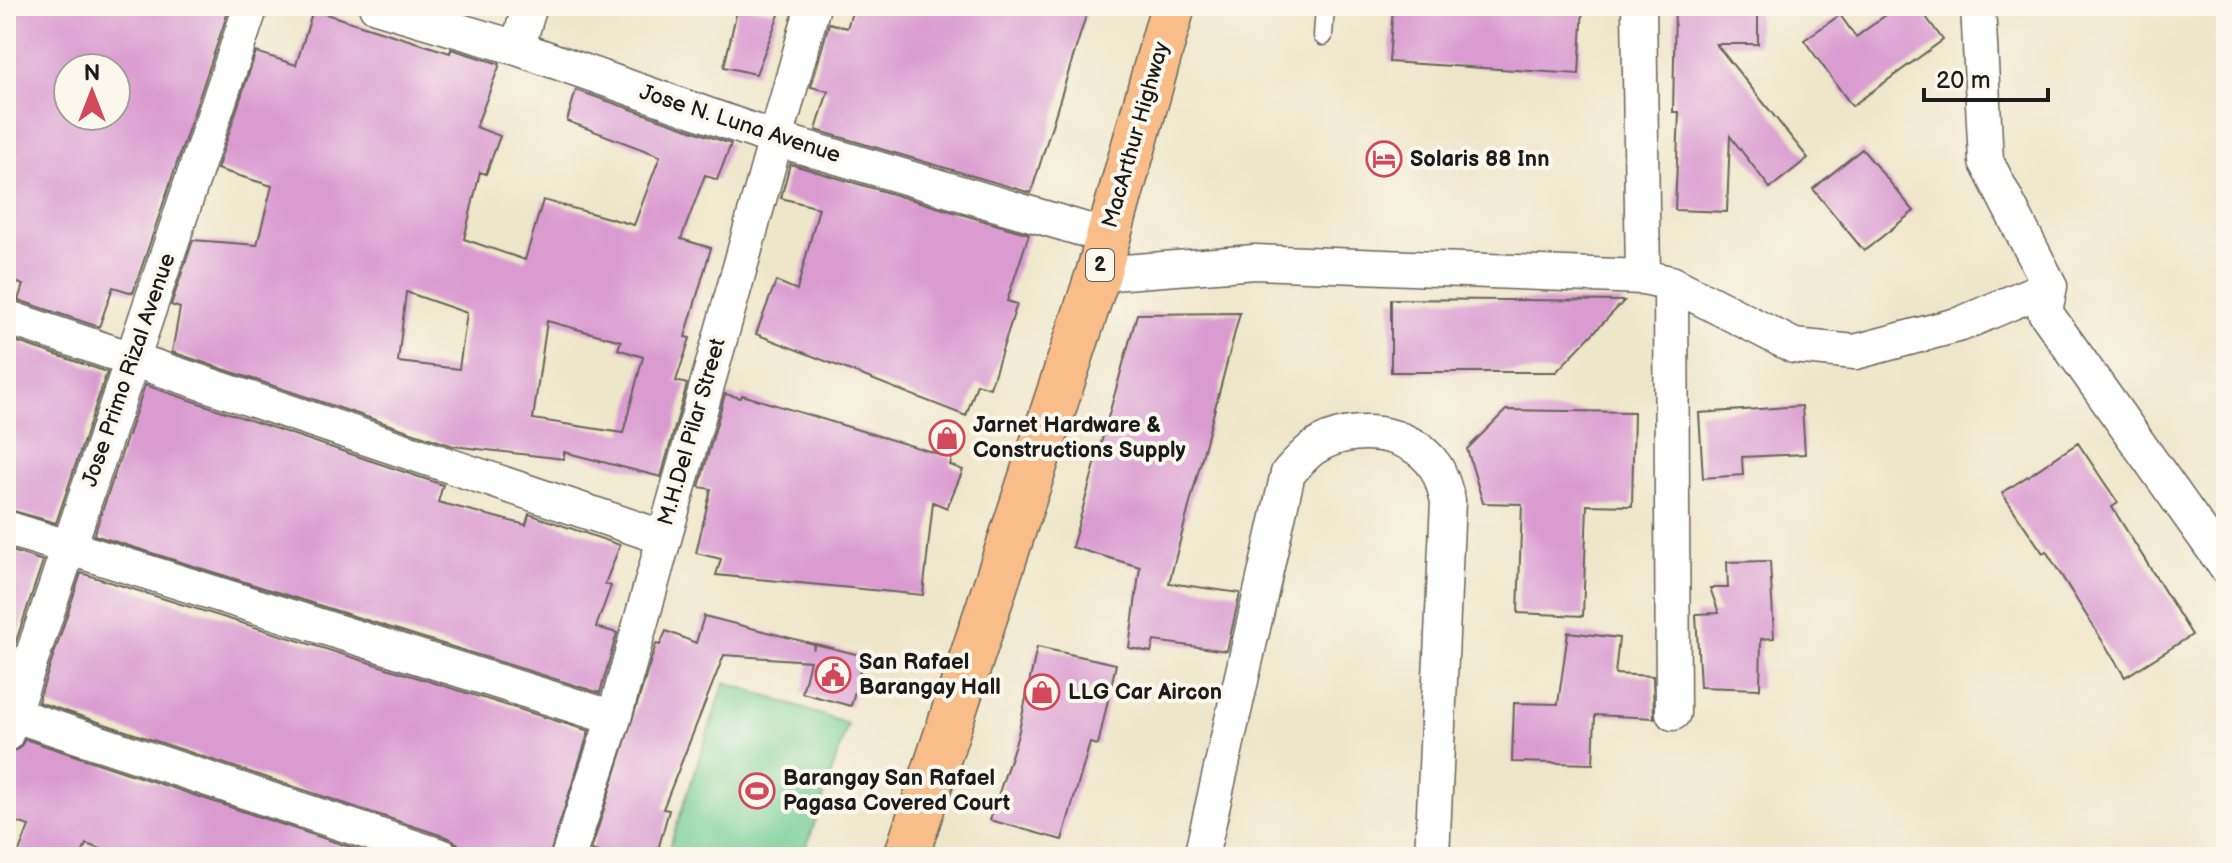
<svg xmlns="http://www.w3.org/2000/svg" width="2232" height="863" font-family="'Balsamiq Sans',sans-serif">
<rect width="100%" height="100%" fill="#fbf7ec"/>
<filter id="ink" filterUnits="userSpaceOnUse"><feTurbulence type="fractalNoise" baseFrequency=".0125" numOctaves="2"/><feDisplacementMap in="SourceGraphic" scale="16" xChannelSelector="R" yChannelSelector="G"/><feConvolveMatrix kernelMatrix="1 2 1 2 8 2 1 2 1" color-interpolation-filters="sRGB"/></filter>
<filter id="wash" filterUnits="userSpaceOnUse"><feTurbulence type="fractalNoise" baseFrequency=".006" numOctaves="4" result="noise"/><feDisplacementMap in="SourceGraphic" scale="32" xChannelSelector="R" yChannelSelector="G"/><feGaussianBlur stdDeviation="1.8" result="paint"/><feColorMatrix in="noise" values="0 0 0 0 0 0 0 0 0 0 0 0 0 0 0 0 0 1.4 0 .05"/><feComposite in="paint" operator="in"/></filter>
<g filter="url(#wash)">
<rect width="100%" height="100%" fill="#eee6c9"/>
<path fill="#73cd94" stroke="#487458" stroke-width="2" d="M725,682L848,724L803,857H666Z"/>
<g id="blocks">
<path fill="#da9bd1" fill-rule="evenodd" d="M6,6H230L133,293L113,287L99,327L18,300L23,285L6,278ZM68,68H116V116H68Z
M738,6L780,12L756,74L724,67Z
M854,6H1089L1031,193L816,130L828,91L811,87L829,23L847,28Z
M1393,6H1583L1579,74L1389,62Z
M1675,6H1758V44H1716L1808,158L1770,188L1730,136L1727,212L1675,210L1679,112H1673Z
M1898,6H1918L1943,40L1852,106L1804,40L1840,15L1856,37Z
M313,10L450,53L451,49L500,64L476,127L500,136L486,174L480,172L464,239L525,260L543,200L634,225L660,156L567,121L576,90L731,144L717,180L705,175L681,239L711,248L685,337L690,338L676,381L687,384L661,477L564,452V459L453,446L172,352L180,308L171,305L193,240L257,245L272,186L217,169L256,52L296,65ZM406,292L467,313L459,369L398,362ZM547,321L621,341L618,349L643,357L623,433L533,419Z
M1862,149L1914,211L1864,251L1813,189Z
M790,164L1029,234L1007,301L1017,304L990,388L977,384L966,416L756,334L776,281L797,290L819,208L781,198Z
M1391,299L1624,301L1556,372H1391Z
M1240,313L1169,583L1240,593L1227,651L1154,641L1151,652L1129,648L1140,567L1072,547L1137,314Z
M6,338L107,372L56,523L6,509Z
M145,385L443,485L438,502L526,525L529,514L620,545L605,584L611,586L596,627L617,633L600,693L94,535Z
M725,394L741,398L742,395L952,458L950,465L963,470L947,508L933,502L923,595L716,575L721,559L696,553L711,489L699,487Z
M1802,406L1805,454L1742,457L1743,475L1703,478L1699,413Z
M1506,410L1634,412L1632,506L1587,505L1583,616L1518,613L1522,504L1483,503L1467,449Z
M2078,443L2118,503L2112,507L2192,635L2125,677L2046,551L2043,553L2002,493Z
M6,549L43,561L6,671Z
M1770,561L1774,638L1761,639L1760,689L1700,687L1696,614L1719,613L1710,588H1728L1727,562Z
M81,573L589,731L549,857H462L458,844L449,838L38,702Z
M704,616L814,644L813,650L815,644L864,656L851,706L802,693L810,661L724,655L663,809L669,810L656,857H616L591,850L656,644L660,645L666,631L696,643Z
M1568,632L1619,638L1615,674L1653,676L1654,718L1595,715L1593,764L1512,762L1514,703L1558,704Z
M1037,647L1116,664L1098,745L1090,743L1062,840L990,820L1018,735Z
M25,739L380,857H124L86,844L81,857H17L29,826L6,818V753L19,749Z"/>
</g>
</g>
<g filter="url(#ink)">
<use href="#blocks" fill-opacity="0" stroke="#666359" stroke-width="2"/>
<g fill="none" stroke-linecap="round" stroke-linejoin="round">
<defs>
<path id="service" d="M1323,36L1325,6"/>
<path id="minor" d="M376,6L517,48L776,139L1106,236
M1639,6L1643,277
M1978,6L1986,161L2050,286L2045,312L2226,567
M517,48L530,6
M1098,274L1255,262L1643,277L1671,283L1673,713
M1671,283L1794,346L1855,352L1961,324L2050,286
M6,317L662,537
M6,528L614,718
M6,712L443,857
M6,734L251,6
M568,857L614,718L813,6
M1201,857L1288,473C1297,464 1305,453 1315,447C1352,423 1410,430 1435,466C1442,476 1445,490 1448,501L1432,857"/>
<path id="trunk" d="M906,857L1098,274L1173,6"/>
</defs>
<use href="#service" stroke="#666359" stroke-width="21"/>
<use href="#minor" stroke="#666359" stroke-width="37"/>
<use href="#trunk" stroke="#666359" stroke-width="47"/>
<use href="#service" stroke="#fff" stroke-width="18"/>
<use href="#minor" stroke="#fff" stroke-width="34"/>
<use href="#trunk" stroke="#f8bd89" stroke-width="44"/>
</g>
</g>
<defs>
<symbol id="hotel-ring" viewBox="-11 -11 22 22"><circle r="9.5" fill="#fbf7ec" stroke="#d1495b" stroke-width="1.5"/><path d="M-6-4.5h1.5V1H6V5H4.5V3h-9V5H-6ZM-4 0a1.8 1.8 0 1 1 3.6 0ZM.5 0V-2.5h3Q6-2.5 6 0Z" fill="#d1495b"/></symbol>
<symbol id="shop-ring" viewBox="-11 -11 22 22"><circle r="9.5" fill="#fbf7ec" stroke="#d1495b" stroke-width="1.5"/><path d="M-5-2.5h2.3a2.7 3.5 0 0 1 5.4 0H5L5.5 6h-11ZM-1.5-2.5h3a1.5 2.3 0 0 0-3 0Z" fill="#d1495b"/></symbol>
<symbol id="civic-ring" viewBox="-11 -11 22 22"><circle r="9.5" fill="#fbf7ec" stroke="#d1495b" stroke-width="1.5"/><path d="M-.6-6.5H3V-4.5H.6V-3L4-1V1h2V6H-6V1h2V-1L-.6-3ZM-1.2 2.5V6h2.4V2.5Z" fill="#d1495b"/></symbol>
<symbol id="stadium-ring" viewBox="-11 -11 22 22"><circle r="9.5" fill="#fbf7ec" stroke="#d1495b" stroke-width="1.5"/><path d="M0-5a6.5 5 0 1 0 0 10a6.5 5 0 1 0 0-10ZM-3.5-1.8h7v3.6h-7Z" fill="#d1495b"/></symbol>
</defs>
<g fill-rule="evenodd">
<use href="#hotel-ring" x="1364" y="139" width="40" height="40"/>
<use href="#shop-ring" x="927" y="418" width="40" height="40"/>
<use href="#civic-ring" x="813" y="655" width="40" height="40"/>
<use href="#shop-ring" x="1022" y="672" width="40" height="40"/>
<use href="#stadium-ring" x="737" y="771" width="40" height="40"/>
</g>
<g text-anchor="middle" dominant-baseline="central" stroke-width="8" stroke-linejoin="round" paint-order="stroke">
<rect fill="#fbf7ec" stroke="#5f5e5a" stroke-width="2" x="1086" y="249" width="28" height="32" rx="6"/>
<g font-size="20" font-weight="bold" fill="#1c1c1c">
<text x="1100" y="265">2</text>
</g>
<g font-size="22" fill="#1c1c1c" stroke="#fbf7ec">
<text transform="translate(740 124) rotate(18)">Jose N. Luna Avenue</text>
<text transform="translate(1136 135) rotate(-74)">MacArthur Highway</text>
<text transform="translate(129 370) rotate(-71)">Jose Primo Rizal Avenue</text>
<text transform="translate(692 432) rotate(-74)">M.H.Del Pilar Street</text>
</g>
<g font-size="22" font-weight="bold" fill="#1c1c1c" stroke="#fbf7ec" text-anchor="start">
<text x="1410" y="159">Solaris 88 Inn</text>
<text x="973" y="425">Jarnet Hardware &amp;<tspan x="973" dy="25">Constructions Supply</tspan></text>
<text x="859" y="662">San Rafael<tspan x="859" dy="25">Barangay Hall</tspan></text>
<text x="1068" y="692">LLG Car Aircon</text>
<text x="783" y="778">Barangay San Rafael<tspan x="783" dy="25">Pagasa Covered Court</tspan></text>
</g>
</g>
<rect width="2232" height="863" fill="none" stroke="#fbf7ec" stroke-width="32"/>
<g transform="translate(92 92)"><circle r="38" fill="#fbf7ec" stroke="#a29f99" stroke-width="2"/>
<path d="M0-6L14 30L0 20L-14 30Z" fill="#d1495b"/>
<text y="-12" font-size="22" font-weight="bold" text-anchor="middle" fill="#1c1c1c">N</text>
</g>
<path d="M1924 88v12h124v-12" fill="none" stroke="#1c1c1c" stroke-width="4"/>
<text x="1936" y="88" font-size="24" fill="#1c1c1c" stroke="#fbf7ec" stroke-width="6" paint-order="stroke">20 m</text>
</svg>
